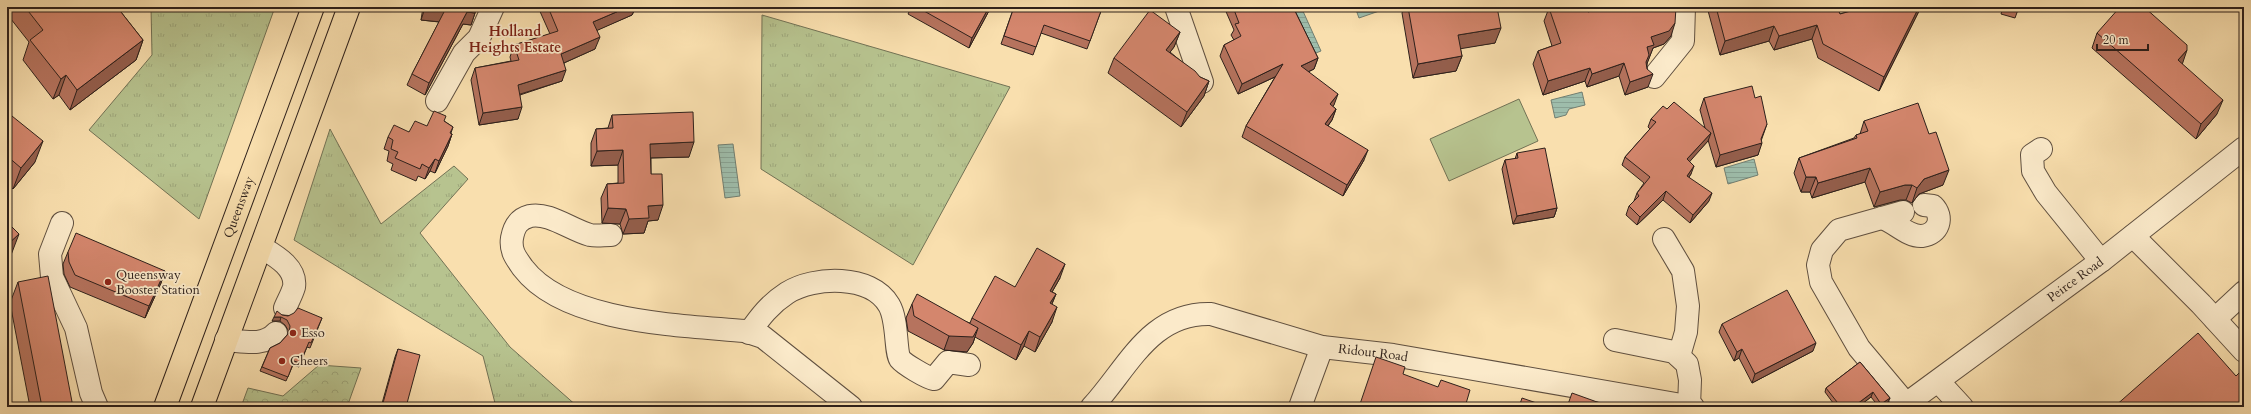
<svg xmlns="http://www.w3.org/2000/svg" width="2251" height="414" font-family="Cardo,serif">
<defs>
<pattern id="grass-tufts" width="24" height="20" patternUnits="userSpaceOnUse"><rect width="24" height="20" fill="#b7c38f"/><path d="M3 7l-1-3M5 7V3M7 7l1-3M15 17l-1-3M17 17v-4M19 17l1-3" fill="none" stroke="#9ea77b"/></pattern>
<pattern id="forest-crowns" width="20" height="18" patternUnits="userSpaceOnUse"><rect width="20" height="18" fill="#b7c38f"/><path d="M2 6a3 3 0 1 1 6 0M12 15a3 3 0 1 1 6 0" fill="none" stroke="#9ea77b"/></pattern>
<pattern id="water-rules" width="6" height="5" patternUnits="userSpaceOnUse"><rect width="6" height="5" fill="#9ebdab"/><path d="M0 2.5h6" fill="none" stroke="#88a293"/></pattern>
</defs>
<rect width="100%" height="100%" fill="#f9dfae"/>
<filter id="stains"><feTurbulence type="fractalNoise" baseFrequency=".005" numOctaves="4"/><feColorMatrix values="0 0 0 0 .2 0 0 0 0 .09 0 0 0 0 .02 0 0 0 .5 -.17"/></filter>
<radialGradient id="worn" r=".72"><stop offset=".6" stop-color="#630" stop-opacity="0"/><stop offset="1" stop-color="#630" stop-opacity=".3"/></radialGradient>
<path fill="url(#grass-tufts)" stroke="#727255" d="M151,7H275L199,219L89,130L152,55Z
M762,15L1010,87L913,265L761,169Z
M330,129L381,224L454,166L468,179L420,233L510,347L578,407H496L483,356L294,240Z"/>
<path fill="url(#forest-crowns)" stroke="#727255" d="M319,365L361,368L347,407H241L248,388L283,396Z"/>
<path fill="#b7c38f" stroke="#727255" d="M1519,99L1538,141L1449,181L1430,139Z"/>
<path fill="url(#water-rules)" stroke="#717e71" d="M1355,7H1384L1385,9L1359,18Z
M1302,9L1321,51L1308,56L1288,16Z
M1582,92L1585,105L1569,109L1566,115L1555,118L1551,100Z
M733,144L740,196L725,198L718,145Z
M1754,159L1758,175L1728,184L1724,168Z"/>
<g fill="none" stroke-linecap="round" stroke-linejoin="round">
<defs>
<g id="minor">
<path d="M1176,7L1202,82"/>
<path d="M1654,77L1683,41L1684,7"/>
<path d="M437,101L464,53L479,38L493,7"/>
<path d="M2041,149L2032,155L2033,171L2046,193L2101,261"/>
<path d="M1903,212L1839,230L1822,250L1818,265L1821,282L1859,348L1906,404"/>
<path d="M1882,218C1895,222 1908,237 1922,236C1939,234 1944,217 1933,206L1924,205"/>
<path d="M62,223L50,254L52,277L76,328L91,393L97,407"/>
<path d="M611,235C604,235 596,236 590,235C571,230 549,212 530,216C518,219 514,227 512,238C510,251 516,258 523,268C565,323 680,325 745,331L763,337L851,407"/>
<path d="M2133,236L2201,304L2244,351"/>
<path d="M1664,239L1683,271L1688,306L1686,332L1679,356"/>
<path d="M261,247C274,255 297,267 294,287C292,294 288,301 285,308"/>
<path d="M2215,319L2244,292"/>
<path d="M749,333C760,317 770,304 787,293C814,276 871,274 889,305C898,320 895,351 900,359C904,364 927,378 934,379L948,362L969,365"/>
<path d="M226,340C243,341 263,347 276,333"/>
<path d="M1615,340L1674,352L1687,364L1690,380L1689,406"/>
<path d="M1939,382L1962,407"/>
<path id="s1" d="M1092,407C1128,368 1150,312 1211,314L1322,347L1393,355L1693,407"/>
<path d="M1300,407L1322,347"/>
<path id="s2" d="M1902,407L2101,261L2244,148"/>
</g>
<g id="highway">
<path id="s3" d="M165,407L313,7"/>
<path d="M202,407L349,7"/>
</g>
</defs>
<use href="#minor" stroke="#605040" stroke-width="24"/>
<use href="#highway" stroke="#2d201b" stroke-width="24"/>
<use href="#minor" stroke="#fbeaca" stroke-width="22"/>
<use href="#highway" stroke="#f9dfae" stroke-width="22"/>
</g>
<path fill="#b6735e" stroke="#2d201b" d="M7,7H117L143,40L136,60L70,110L59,95L53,99L23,60L29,42L7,14Z
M423,7H476L475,13L471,25L463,24L425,95L407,85L412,74L439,22L421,20Z
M538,7H636L632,15L597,30L595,49L564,63L562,81L520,95L518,119L479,125L471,80L475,68L511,61L510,57L514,45L550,34Z
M895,7H991L969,48L908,14L909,12Z
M1014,7L1101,11L1087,49L1041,33L1033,55L1001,44Z
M1224,7H1293L1318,58L1314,69L1308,72L1334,105L1332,106L1336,109L1332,120L1328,126L1364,160L1343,196L1242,137L1246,126L1275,77L1238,94L1220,56L1224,45L1234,40L1231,35L1234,30Z
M1404,7H1497L1495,43L1460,48L1462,56L1456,71L1413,78L1402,13Z
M1707,7H1837L1840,14L1858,9L1860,7H1921L1879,91L1818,58L1812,39L1774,50L1769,41L1720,55Z
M2003,7H2019L2015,18L2001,14Z
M1549,8L1588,12L1671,36L1664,44L1653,48L1647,63L1648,87L1625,95L1619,76L1587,87L1585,81L1543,95L1533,64L1538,51L1552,46L1544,21Z
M1180,32L1174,47L1170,52L1200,77L1209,81L1204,96L1181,127L1108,73L1114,58Z
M2097,33L2182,64L2217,114L2196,139L2092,48Z
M1704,98L1761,140L1758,155L1716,167L1708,140V141L1689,161L1691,174L1689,177L1709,201L1690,223L1663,200L1637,225L1626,215L1629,206L1634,201L1637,193L1644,183L1622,165L1625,157L1650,129L1648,127L1651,119L1667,109L1705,128L1700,110Z
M7,112L35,162L13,189L7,184Z
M612,115L689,157L651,158V174L658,220L648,221L644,233L623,234L620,224L602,223L601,198L607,184L618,183V165L591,166V143L596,129L608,128Z
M444,121L453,127L451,133L452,134L448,146L435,173L430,171L425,179L418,176L416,181L391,170L393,164L387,161L389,151L384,149L388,137L409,132Z
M1864,121L1943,185L1919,194L1912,203L1906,200H1900L1874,207L1865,182L1812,198L1810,192H1801L1794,173L1799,158L1854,138L1856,135L1860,134Z
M1517,153L1557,208L1554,217L1513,224L1502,169L1505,160L1515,159Z
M68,252L165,271L161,283L145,318L70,287L64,274L63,264Z
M1060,278L1052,292L1056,294L1052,304V322L1035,352L1024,346L1016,360L975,337L973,343L967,352L944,350L908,331L906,318L912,304L970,323L972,318L1015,287Z
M18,282L73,407H30L10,303Z
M282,315L322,318L310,348L307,347L299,367L293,365L286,381L260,371L270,348L280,343L288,334V330L285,325L280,321H272Z
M1722,324L1813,351L1752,383L1739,358L1734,361L1719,332Z
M398,349L406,407H381L395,357Z
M1860,362L1890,398L1888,402L1881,407H1879L1871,397L1858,407H1836L1825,392L1826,388Z"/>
<path fill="#945e4c" stroke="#2d201b" d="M628,7H636L632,15L589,34L593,22Z
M989,7H991L969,48L972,38Z
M1919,7H1921L1879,91L1884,77Z
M425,8L445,10L441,22L421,20Z
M467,12L475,13L471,25L463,24L425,95L429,83Z
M1675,23L1671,36L1664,44L1653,48L1645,69L1647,47L1651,37Z
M1817,25L1812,39L1774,50L1779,36Z
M1774,26L1769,41L1720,55L1725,41Z
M1501,28L1495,43L1453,50L1458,35Z
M1180,32L1174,47L1161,64L1166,50Z
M600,37L595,49L557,66L561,54Z
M143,40L136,60L70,110L77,90Z
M2187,50L2182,65L2178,60Z
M1462,56L1456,71L1413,78L1418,64Z
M1318,58L1314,69L1297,77L1301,66Z
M1624,63L1619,76L1587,87L1592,74Z
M1283,64L1279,75L1238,94L1242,84Z
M1590,68L1585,81L1543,95L1548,81Z
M566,70L562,81L514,96L518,85Z
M1653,74L1648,87L1625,95L1630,82Z
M66,75L59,95L53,99L61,79Z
M1209,81L1204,96L1181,127L1187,112Z
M1338,94L1334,105L1326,115L1330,104Z
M2223,100L2217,114L2196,139L2201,124Z
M522,107L518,119L479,125L483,113Z
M1336,109L1332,120L1321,135L1325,124Z
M1767,124L1760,144L1762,143L1758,155L1716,167L1720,155Z
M1711,133L1708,141L1684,168L1687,159Z
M452,134L448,146L435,173L439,161Z
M43,141L35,162L13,189L21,168Z
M694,142L689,157L645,158L650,144Z
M623,150L618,165L591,166L597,151Z
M1368,150L1364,160L1343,196L1347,185Z
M435,159L430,171L425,179L429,168Z
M1694,166L1691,174L1684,184L1687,176Z
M1870,168L1865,182L1812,198L1818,183Z
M1949,170L1943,185L1919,194L1912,203L1917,188L1924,179Z
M1806,177H1816L1810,192H1801Z
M1905,185H1912L1906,200H1900L1874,207L1880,192Z
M1666,191L1663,200L1637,225L1640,217Z
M1712,193L1709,201L1690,223L1693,215Z
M663,205L658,220L648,221L644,233L623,234L629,219L648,206Z
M608,208L626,209L620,224L602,223Z
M1557,208L1554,217L1513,224L1517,216Z
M19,234L11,255L7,259V245Z
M1065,264L1060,278L1044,306L1050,291Z
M165,271L161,283L145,318L149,306Z
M1056,294L1050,308V303Z
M1057,307L1052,322L1035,352L1040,337Z
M274,317H281L280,321H272Z
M978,328L973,343L967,352L944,350L949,336Z
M1029,331L1024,346L1016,360L1021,345Z
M1816,343L1813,351L1752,383L1755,374Z
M1742,349L1739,358L1734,361L1737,352Z
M1873,392L1871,397L1858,407H1853Z
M1890,398L1888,402L1881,407H1880L1881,404Z"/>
<path fill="#d4866d" stroke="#2d201b" d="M25,7H117L143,40L77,90L66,75L61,79L30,40L43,30Z
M426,7H476L475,13L467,12L429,83L412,74L445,10L425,8Z
M548,7H628L593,22L600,37L561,54L566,70L518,85L522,107L483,113L475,68L519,60L514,45L558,31Z
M917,7H989L972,38Z
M1014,7H1090L1101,11L1090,41L1044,25L1036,47L1004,36Z
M1233,7H1293L1318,58L1301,66L1338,94L1330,104L1336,109L1325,124L1368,150L1347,185L1246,126L1283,64L1242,84L1224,45L1241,36L1235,24L1239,23Z
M1408,7H1497L1501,28L1458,35L1462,56L1418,64Z
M1551,7H1587L1588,12L1604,7H1676L1675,23L1669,31L1651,37L1654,45L1647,47L1649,55L1646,62L1647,69L1653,74L1630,82L1624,63L1592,74L1590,68L1548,81L1538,51L1561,43L1549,8Z
M1716,7H1837L1840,14L1858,9L1860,7H1919L1884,77L1823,44L1817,25L1779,36L1774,26L1725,41Z
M2120,7H2144L2187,45V50L2178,60L2223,100L2201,124L2097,33Z
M1150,10L1180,32L1166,50L1195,71L1200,77L1209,81L1187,112L1114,58Z
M1752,86L1755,98L1761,96L1767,124L1761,139L1762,143L1720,155L1704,98Z
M1674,102L1711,133L1687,159L1694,166L1687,176L1712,193L1693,215L1666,191L1640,217L1629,206L1639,196L1637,193L1650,177L1625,157L1656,122L1651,119L1663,106L1667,109Z
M1918,103L1929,134L1936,132L1949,170L1924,179L1917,188L1912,185H1905L1880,192L1870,168L1818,183L1816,177H1806L1799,158L1857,138L1856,135L1868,131L1864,121Z
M434,111L446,116L444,121L453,127L450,133L452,134L439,161L435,159L429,168L422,164L420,169L395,158L398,152L391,149L393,140L388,137L394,125L409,132L415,121L427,126Z
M7,112L43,141L21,168L7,156Z
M693,112L694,142L650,144L651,174H662L663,205L648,206L649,218L629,219L626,209L608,208L607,184L624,183L623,150L597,151L596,129L613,128L612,115Z
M1545,148L1557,208L1517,216L1505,160L1518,158L1517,153Z
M7,222L19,234L7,245Z
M76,233L165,271L149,306L75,275L69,262L68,252Z
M1037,248L1065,264L1050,291L1056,294L1050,303L1057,307L1040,337L1029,331L1021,345L972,318L995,276L1015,287Z
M48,276L73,407H42L18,282Z
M1787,290L1816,343L1755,374L1742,349L1737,352L1722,324Z
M917,294L978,328L973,337L949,336L914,316L912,304Z
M298,308L322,318L311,343L309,342L300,363L294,361L288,377L262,367L270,348L280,343L289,333L290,326L287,320L281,317H274L277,311L282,315L288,316L294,313Z
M2198,333L2236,376L2239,373L2244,379V407H2114Z
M398,349L420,355L406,407H397L383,403Z
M1376,357L1405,367L1403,374L1438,387L1441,380L1470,390L1465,407H1359Z
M1860,362L1890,398L1881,404L1873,392L1853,407H1841L1826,388Z
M1572,393L1611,407H1567Z
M1522,398L1548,407H1519Z"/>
<g fill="#8f2418" stroke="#fbeaca" stroke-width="1.5">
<circle cx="108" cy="282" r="4"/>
<circle cx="293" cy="333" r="4"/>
<circle cx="282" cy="361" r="4"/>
</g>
<g text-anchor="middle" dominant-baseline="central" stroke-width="3.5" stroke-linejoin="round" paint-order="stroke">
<g font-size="13" fill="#2d201b" stroke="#fbeaca">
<text stroke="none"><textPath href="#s3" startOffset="213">Queensway</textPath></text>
<text stroke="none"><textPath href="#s2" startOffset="215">Peirce Road</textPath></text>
<text stroke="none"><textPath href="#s1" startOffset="325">Ridout Road</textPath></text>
</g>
<g font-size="13" fill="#2d201b" stroke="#fbeaca" text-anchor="start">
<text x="116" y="275">Queensway<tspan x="116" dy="15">Booster Station</tspan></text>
<text x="301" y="333">Esso</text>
<text x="290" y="361">Cheers</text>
</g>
<g font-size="14" font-weight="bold" fill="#7a1f14" stroke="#fbeaca">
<text x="515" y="31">Holland<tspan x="515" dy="16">Heights Estate</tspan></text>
</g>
</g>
<rect width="2251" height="414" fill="none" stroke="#f9dfae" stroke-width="24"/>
<rect x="8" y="8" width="2235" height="398" fill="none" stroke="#2d201b" stroke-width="2"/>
<rect x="12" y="12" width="2227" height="390" fill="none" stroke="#2d201b"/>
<path d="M2097 44v6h51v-6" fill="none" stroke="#2d201b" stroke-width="2"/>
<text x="2103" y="44" font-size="12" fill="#2d201b" stroke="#fbeaca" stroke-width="3" paint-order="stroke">20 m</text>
<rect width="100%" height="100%" filter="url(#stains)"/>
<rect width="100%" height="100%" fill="url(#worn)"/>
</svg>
